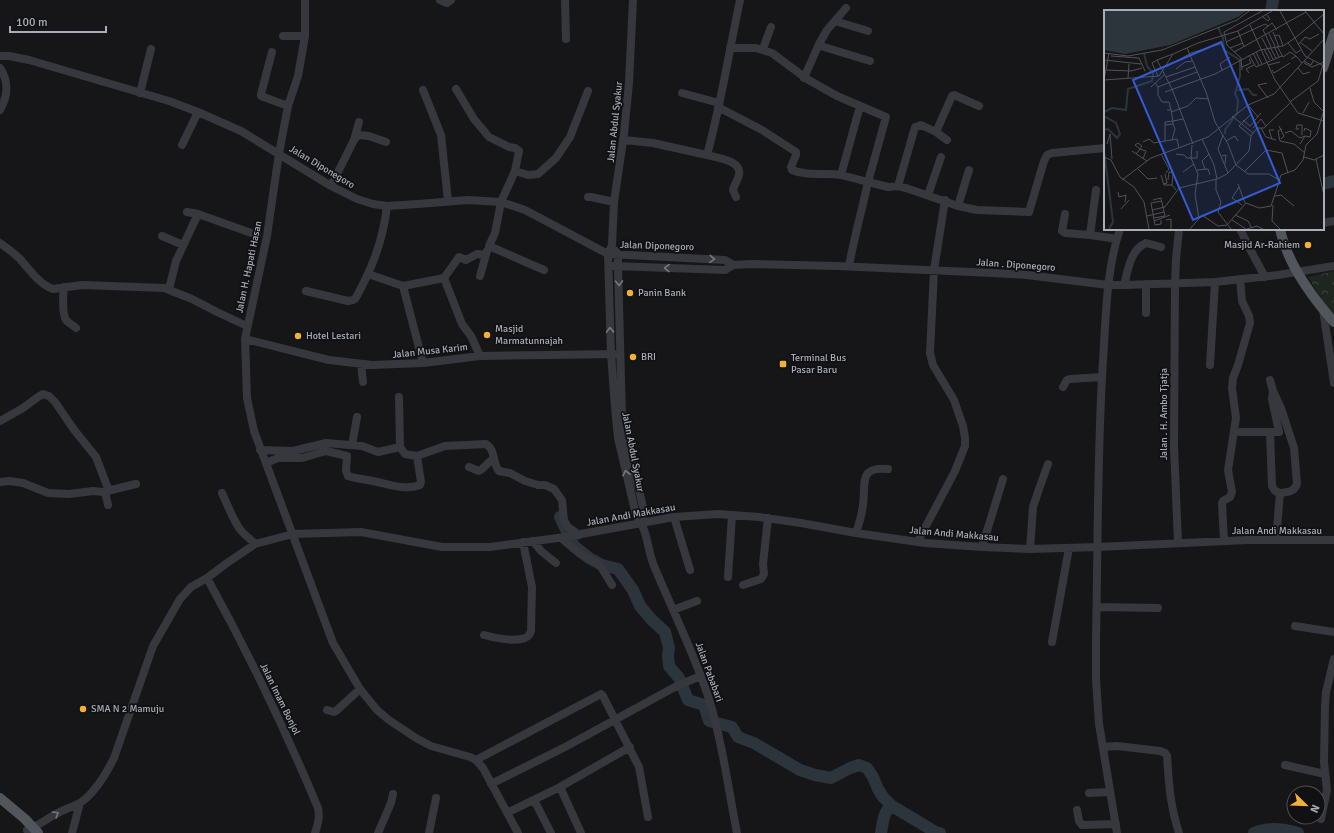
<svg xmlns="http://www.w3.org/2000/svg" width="1334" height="833" font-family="Signika,sans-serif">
<defs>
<pattern id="forest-crowns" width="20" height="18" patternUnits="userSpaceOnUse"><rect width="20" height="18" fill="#1e261f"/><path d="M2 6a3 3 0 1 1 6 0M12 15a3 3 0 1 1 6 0" fill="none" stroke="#3c433d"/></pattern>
</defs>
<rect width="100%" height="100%" fill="#161618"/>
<path fill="url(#forest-crowns)" d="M1334,271V314L1323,301L1308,277Z"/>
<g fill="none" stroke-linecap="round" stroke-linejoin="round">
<path stroke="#2c353c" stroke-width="12" d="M1271,11L1273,0
M1323,184L1334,181
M560,517L574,546L589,558L602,565L618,569L633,590L640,606L652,620L665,632L669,648L668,656L669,666L679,678L688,700L704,705L709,721L732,727L738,737L754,743L800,770L815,775L831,778L850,768L859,765L867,768L873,777L878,789L883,797L892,806L937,833H940
M881,833C883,823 883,811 892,806
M1254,833C1267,827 1284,829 1298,833"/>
<path stroke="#37383d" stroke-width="8" d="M305,0V36L298,76L288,106L279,153L267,236L245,339L247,398L254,431L333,643L360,689L377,710L389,720L416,738L431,746L470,757L476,760L483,768L518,833
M440,0L447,3L451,0
M565,0L566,39
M633,0L629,83L624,134L614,202L612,245L608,254L611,354L615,407L618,438L636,515C648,530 647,549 654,566C672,609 693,651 708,696C722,740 728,787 737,833
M835,21L868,31
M283,36H305
M819,44L827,30L846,8
M730,48H756L772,53L807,79L837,96L886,117L868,182L841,175
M763,49L771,27
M272,52L261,94V96L288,106
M0,56H9L29,60L169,101L198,112L241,131L331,186L357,199L373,204L387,206L418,204L468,200L501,202L525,210L608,254L725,260L733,265
M0,68C9,81 8,96 0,110
M804,78L819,44L824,47L870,61
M456,89L474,119L489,137L509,147L515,148L519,151L515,171L501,202L495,233L489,246L544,270
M423,90L441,135L448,201
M140,93L151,49
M682,93L719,103
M718,107L762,130L796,152V155L791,167L792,170C809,177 823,172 841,175L860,106
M936,132L952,96L954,95L979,106
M354,140L358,135L369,136L386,142
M624,140L653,143L707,155C721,104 729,52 740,0
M182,145L198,112
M707,155C717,158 742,160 739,175C738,180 734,185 733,190L736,197
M515,171L528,175L538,174L556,158L570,137L588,91
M331,186L354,140L359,122
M898,186L915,127L921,125L936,132L947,140
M928,195L941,157
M588,197H591L614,202
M958,206L977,210L1029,212L1044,161L1047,155L1052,153L1105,148
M187,212L198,214L257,235
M1065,214L1062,231L1065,233L1090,235L1117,239
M1323,223L1334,221
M1240,229L1251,251L1265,277
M1090,235L1096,190
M162,236L183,245
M0,243C7,248 14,253 20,259C29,269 40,285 53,289L82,285L164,288L192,299L217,312L247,326
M616,251L618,255V267L622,416L629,454L640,494L644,512L642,523
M733,265L751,264L837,266L993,273L1027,275L1108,285H1124L1215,282L1278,275L1334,266
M613,266L725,270L733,265
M849,266C854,238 862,210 868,182L888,187L898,186L906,188L958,206L969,170
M368,274L403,286L444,278L462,324L471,336L480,356
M480,276L487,251
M444,278L459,257L466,260L477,254L485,255
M1146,284V313
M1124,285C1128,270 1130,250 1146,243L1161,247
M403,286L423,363
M64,287C63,295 62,313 66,320C68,323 73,325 76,328
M169,289L176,261L198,214
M306,291L348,301L353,300L355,299C359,293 362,286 365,280C377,256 384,232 387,206
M1323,310L1334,383
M245,339L329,360L372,365L423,363L480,356L620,354
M361,364L363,382
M1210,365L1215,282
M1063,387L1067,380L1070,379L1102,377
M1273,391L1281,408L1294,448L1297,484C1294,492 1288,492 1280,493L1276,540
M399,397L400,447
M0,421L23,408L38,397L43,394L49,396L55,402L75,431L96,457L109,491
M1240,432H1279L1272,399L1273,391L1270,380
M1270,432L1272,486L1275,491L1280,493
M352,445L357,417
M260,450L293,451L326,443L362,446L378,452L400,447L405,454L417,456L445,446L486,444C496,450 492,463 499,471L510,473L525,481L538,485H545L554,489L562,500L564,521L568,527L579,535
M266,463L278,458H302L326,451L347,456L346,471L348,476C356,479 365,479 373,481C388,484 405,491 420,485L421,482L417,456
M469,467L479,471C485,468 487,462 494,459
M0,482L9,481L23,483L48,493L69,494L93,491L103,492L136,484
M105,492L108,505
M222,493C227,504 232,517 239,528C244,535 250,538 255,544
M674,517L690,570
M856,533C859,524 862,514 863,505C866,483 858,466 888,469
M561,538L579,553L597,563L601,567L612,585
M533,541L541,551L556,563
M918,541L955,471L965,446V438L963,426L954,400L933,365L930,353L934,270L945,200
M1224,541L1222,503L1223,501L1230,497L1232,492L1228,470L1236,418L1232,388L1233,378L1238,365L1250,323L1249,316L1242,301L1240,279
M1178,543L1174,446L1175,284L1176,259L1179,229
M982,547L1003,479
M1030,549L1033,507L1039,489L1048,464
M728,577L732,515
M207,578C248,652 285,729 318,808C320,817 318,824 315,833
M743,585L761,579L764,574L763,564L768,518
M1097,607L1158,608
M673,610L697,601
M1295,626L1334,632
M484,635C494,638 515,642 525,638C528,637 530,634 531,631L532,587L523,542
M1052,642L1069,548
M327,710L334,712L336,711L360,689
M1103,747L1117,746L1160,751L1165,753L1167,756C1169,784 1170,806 1179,833
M476,760L601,694L603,696L639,767L648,817
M1285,765L1325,774
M491,784L567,746L673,688L700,676
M1089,793L1110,792
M534,800L551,833
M1077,810L1079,821L1082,825L1116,824
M507,813L560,787
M1321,819L1327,790L1324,762L1325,706L1326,692L1334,659
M27,830C37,827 45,820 54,815C62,810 72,807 80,803C95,793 106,774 114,758L153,646L180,599L191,587L207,578L227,563L255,544L293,534L361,532L442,547H490L565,537L674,517L718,514L759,517L801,523L856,533L925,543L982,547L1030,549L1098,547L1248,540H1334
M72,833L80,803
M378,833L391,803L393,794
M429,833L436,798
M581,833L560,787L630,747
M1117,833L1099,724L1096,679V638C1098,546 1097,453 1103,360C1106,318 1106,270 1120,229"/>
<path stroke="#53555c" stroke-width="10" d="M1323,68L1334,33
M1280,229C1287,263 1312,297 1334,322
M0,798L25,819L38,833"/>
</g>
<defs><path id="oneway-chevron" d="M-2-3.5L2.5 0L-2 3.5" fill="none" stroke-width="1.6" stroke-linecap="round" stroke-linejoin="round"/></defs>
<g stroke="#757881">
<use href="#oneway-chevron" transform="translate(712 259) rotate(3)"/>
<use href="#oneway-chevron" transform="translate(667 268) rotate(-178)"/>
<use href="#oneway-chevron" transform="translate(619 283) rotate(89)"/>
<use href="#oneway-chevron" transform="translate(610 330) rotate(-92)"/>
<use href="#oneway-chevron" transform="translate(626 473) rotate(-103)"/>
<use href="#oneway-chevron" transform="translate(56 814) rotate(-31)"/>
</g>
<g fill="#f2b134" stroke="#111113" stroke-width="1.5">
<circle cx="1308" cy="245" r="4"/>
<circle cx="630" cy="293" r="4"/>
<circle cx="487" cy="335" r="4"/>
<circle cx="298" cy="336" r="4"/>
<circle cx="633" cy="357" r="4"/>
<rect x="779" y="360" width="8" height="8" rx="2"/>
<circle cx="83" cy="709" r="4"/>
</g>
<g text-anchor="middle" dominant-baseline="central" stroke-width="3.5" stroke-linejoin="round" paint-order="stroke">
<g font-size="10" fill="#a8adb8" stroke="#111113">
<text transform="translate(615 122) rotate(-84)">Jalan Abdul Syakur</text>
<text transform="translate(322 167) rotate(31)">Jalan Diponegoro</text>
<text transform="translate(657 246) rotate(2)">Jalan Diponegoro</text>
<text transform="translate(1016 265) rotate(4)">Jalan . Diponegoro</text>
<text transform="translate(249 267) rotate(-78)">Jalan H. Hapati Hasan</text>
<text transform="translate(430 351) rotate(-6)">Jalan Musa Karim</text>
<text transform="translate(1164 414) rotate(-90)">Jalan . H. Ambo Tjatja</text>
<text transform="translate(633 452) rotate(79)">Jalan Abdul Syakur</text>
<text transform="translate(631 515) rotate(-10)">Jalan Andi Makkasau</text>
<text x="1277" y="531">Jalan Andi Makkasau</text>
<text transform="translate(954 534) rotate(5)">Jalan Andi Makkasau</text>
<text transform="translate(709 672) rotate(70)">Jalan Pababari</text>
<text transform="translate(280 699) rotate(64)">Jalan Imam Bonjol</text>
</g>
<g font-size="10" fill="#a8adb8" stroke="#111113" text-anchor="start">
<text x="1300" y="245" text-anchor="end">Masjid Ar-Rahiem</text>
<text x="638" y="293">Panin Bank</text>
<text x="495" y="329">Masjid<tspan x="495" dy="12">Marmatunnajah</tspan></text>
<text x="306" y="336">Hotel Lestari</text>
<text x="641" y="357">BRI</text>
<text x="791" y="358">Terminal Bus<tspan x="791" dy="12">Pasar Baru</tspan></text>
<text x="91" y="709">SMA N 2 Mamuju</text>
</g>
</g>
<g transform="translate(1104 10)">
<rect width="220" height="220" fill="#161618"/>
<path d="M0,1H142L134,7L66,35L21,44L0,40Z" fill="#2c353c"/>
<path fill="none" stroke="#2c353c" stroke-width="2" d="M114,17L119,28L120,40L136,50V66L131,84L134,90L133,103L121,120V124M134,80L144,79L149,85H153M0,102L8,98L22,100L24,79L48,71L49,63L43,56L40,43M0,106L12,113L16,124L13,128L4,119L0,120M0,140L9,212L5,219"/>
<path fill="none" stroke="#505258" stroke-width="1" d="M176,1L201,46L220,56M201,1L220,24M159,7L164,11L166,9L163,5M146,15L171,70L194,103L220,111M134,21L140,37M169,22L175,37M165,24L171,36M162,26L159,20L168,13L173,20M162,26L167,37M171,26L175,25L179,36M158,28L169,49M191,28L220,4M122,32L161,14L164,16M184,33L192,43L197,40M197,33L208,41M194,35L201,27L206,29L215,24M170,36L175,47M173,36L179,47L186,42L192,46M166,37L172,48M83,38L102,82L111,112L124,134L132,155L144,164H165L175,170M126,38L139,33M160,39L166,50M156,40L179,36L191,28M130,42L202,2M152,42L158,54M0,43L24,46L58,40L133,10L145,1M149,43L155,55M69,44L53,50L68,79L89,134M145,45L152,57L178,46M7,46L35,48L41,61M187,49L192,46L198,53M0,50L37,54M53,50L48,53L54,66M200,51L207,55L209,51M200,53L208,57L220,52M164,55L176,52M62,57L87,43L116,34M138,57L147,53L145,49M194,58L199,64L206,62M72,59L81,52L88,51M2,60L27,61L38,58M118,60L116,54L126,47M138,60L137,48L123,35L120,22L158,1M168,60L170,63L186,53M145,63L142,59L150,55M62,67L91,57M24,68L25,54M0,70L5,43M0,70L55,66L69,44L94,33L134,21L168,1M51,73L54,77L93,62M163,73L154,75L164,88M47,77L61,64M54,77V85L58,92H65L67,100M206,78L210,92L219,101M61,82L111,64L156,40M186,92L214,71L219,55M144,95L154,107M63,100H67L69,111L79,109M67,102L84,96L92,88L105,89M199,103L205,92M146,105L135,116L147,126M128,106L149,123M139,110L146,116L157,103M61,115L69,114L71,119L68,130M175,116L180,126L177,129M149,118L157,109L162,116M157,118L162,127L172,130M178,119L174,121L176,131L190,134L201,143M195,119H192L193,115H198V125M200,121L201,118L207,121L206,127M181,123L187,121L196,128L201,126M119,125L114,139L124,163M98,129L110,155L113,169M168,129L165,120H170M61,131V112L69,111V114M122,131L131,126L134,131M39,132L45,129L50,133L73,129L75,138M3,134L6,124L8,149M196,134L201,126L206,127M88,135L87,148L94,164L91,184L95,209M28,141L43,151M32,144L36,139L31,135L34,133L38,136L36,139L42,141L39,149M57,144L65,159L62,163M72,144L80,145L83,148H93V141M118,146L122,145L121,154M0,147L7,150L16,167L30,177L40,192L45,219M200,147L210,150L220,145M212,149L220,186M34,159L44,169L53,168M101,159L98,151L105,144M93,160L104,159L106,165M79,162L90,154M140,162L162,140L178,143L184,163M57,165L60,175H68L72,180M18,170L47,148L104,127L144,95L170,84L220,29M64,170L65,162L69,163L68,175M112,170V180L117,192L114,202L127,219M60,174L63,173L61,164M134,174L141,193M135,177L128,188L138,195M173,178L177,165L191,160L199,150L202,135L213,124L220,100M14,182L15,187L22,185L21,192M171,186L177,185L190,196M49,190L57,188L61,206L50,208M169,195L168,211L176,219M17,199L25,190M48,200L61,197L75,178L113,169L123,164L145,141L147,126L153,118H160L186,93M131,205L144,211L147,217M43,206L60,202M57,210V214L51,215L47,193L58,191M62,210L67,209V219M128,210L142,219M50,211L66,205M86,219L98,205L114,216L123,215L142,193L155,198L167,196L173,178M143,219L153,216L159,219"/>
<path fill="#325cd3" fill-opacity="0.15" stroke="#325cd3" stroke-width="2" d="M117,32L176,173L89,210L29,70Z"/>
<rect width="220" height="220" fill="none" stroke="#a8adb8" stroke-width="2"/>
</g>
<g transform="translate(1306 805) rotate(113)"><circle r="19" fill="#111113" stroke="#4d4f55"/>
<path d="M0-3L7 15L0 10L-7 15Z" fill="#f2b134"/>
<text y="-6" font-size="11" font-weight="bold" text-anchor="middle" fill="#a8adb8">N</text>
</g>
<path d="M10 26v6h96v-6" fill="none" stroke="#a8adb8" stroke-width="2"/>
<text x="16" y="26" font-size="12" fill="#a8adb8" stroke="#111113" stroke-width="3" paint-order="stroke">100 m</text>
</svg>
